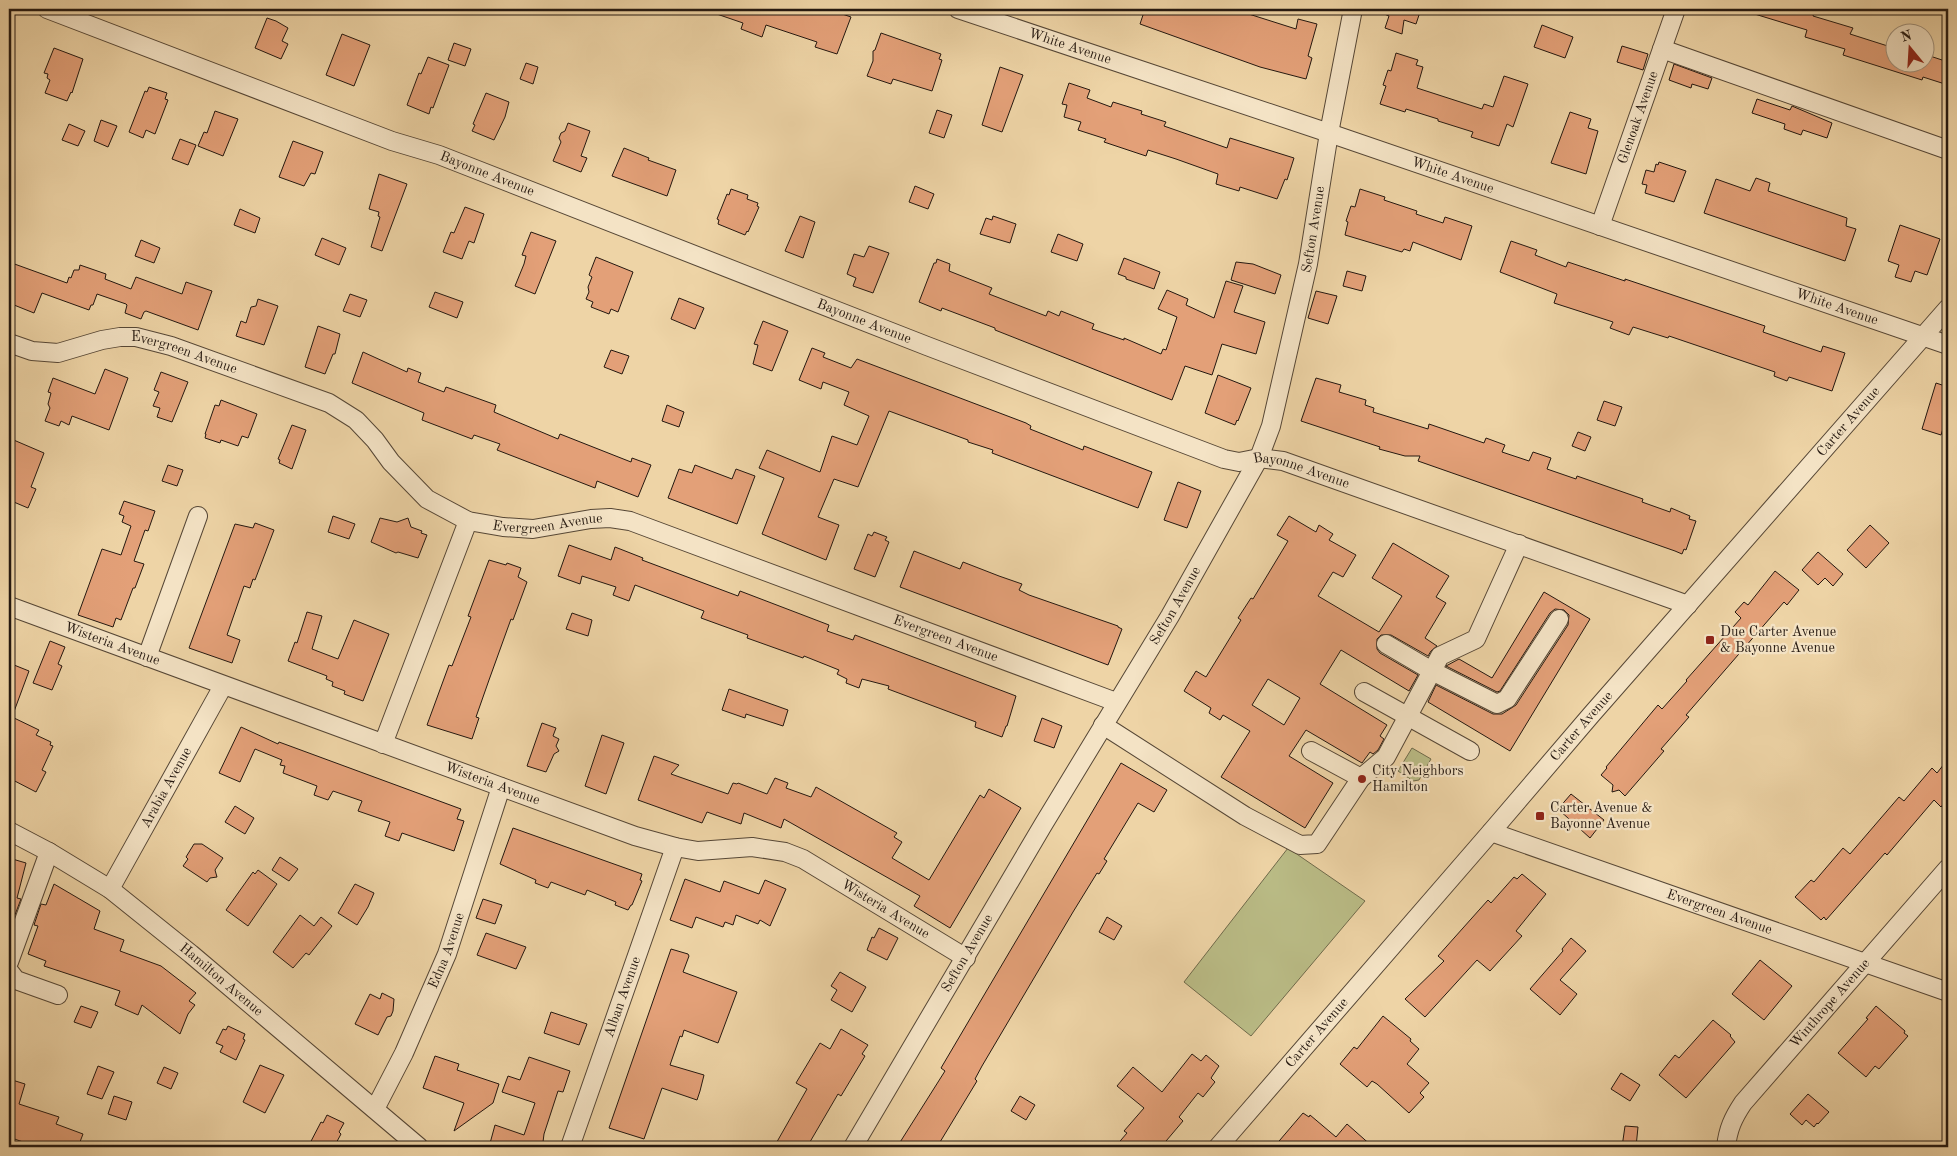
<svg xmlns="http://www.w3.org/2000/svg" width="1957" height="1156" font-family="'Old Standard TT',serif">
<rect width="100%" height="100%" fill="#eed4a6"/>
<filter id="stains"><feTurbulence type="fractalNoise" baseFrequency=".004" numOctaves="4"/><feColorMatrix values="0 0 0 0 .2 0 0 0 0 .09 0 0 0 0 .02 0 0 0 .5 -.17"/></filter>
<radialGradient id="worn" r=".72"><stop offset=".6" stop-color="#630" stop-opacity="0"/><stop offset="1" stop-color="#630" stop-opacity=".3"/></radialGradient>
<path fill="#babc86" stroke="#6f6a4b" d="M1412,748L1431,759L1419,780L1413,781L1398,771Z
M1288,848L1365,901L1251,1036L1184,982Z"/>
<path fill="#e3a078" stroke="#241810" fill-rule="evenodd" d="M708,9H811L826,14L828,9L851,17L837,54L815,47L817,42L766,25L762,37L741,29L743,23L708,11Z
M1145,9H1233L1296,29L1298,19L1317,24L1308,56L1312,58L1306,79L1260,67L1140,24Z
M1377,9H1421L1416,24L1404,20L1402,34L1385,28L1389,16L1377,11Z
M1749,9H1815L1813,16L1853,28L1850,34L1894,48V62H1924V58L1929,59L1930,56L1948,62V85L1923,77L1922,80L1843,55L1845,49L1805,37L1807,30L1748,12Z
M267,18L276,21L288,28L282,41L288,44L281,59L255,48Z
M1542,25L1573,37L1565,58L1534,47Z
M881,33L941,54L939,59L942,60L932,91L893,79L891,84L867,76L873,61V51L875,50Z
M342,34L370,45L354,86L326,75Z
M454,43L471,49L465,66L448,60Z
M1622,46L1648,54L1643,70L1617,62Z
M54,48L83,59L72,93L71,92L67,101L45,93L50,80L47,78L48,74L44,73Z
M1396,53L1418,60L1416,65L1423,67L1417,88L1482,109L1484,104L1493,107L1504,76L1528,84L1513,127L1507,124L1499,146L1471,137L1473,132L1438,121V119L1406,109L1405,112L1380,104L1386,86L1383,85L1388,70L1391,71Z
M428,57L449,65L433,108L431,107L429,114L407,105L419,73L421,74Z
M526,63L538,67L533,84L520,79Z
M1674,64L1712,78L1708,89L1692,84L1691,88L1669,80Z
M1000,67L1023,75L1002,132L982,125Z
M1069,83L1090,90L1087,98L1111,107L1113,102L1142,111L1141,114L1166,122L1164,126L1227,148L1230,138L1294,158L1287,180L1285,179L1277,199L1240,187L1239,191L1216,184L1218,174L1176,159L1148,150L1146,156L1104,142L1106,139L1078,130L1081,122L1064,117L1067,105L1062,104Z
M149,87L167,93L165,99L168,100L155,134L146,130L143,138L129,132L145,91L147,92Z
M486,93L509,102L505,117L494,140L472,131L475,125L473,124Z
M1757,99L1790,110L1792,106L1832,123L1827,138L1803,130L1801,135L1784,129L1785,124L1752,113Z
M937,110L952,115L944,138L929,133Z
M215,111L238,119L223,156L198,146L204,132L207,133Z
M1570,112L1591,119L1588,128L1598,131L1586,174L1551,163Z
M101,120L117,126L108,147L94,141Z
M568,123L590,131L581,156L587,158L581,172L553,161L561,142L559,138L561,133L565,131Z
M69,124L85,131L78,146L62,140Z
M180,139L196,145L188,165L172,159Z
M293,141L323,152L315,174L311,173L304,186L279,177Z
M624,148L649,158L648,160L676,170L667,196L612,176Z
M1659,162L1686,171L1674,202L1645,193L1647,185L1642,184L1646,170L1654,172L1656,164L1658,165Z
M379,174L407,184L382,251L371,247L380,217L378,216L379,212L369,209Z
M1756,178L1770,183L1768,191L1847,218L1846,226L1856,229L1845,261L1704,213L1716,179L1750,191Z
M915,186L934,194L928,209L909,202Z
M731,189L748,195L747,199L758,203L757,206L759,207L748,232L747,231L745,235L718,224L719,220L717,219L727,194L729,195Z
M1360,189L1385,197L1384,200L1417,211L1416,214L1443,223L1445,217L1472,226L1461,260L1413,242L1410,251L1404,249L1402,252L1345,235L1348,222L1346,221L1351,206L1355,207Z
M465,207L484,214L474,243L469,241L462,259L443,252L451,232L454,233Z
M240,209L260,218L255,233L234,225Z
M800,216L815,222L803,258L785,251Z
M993,216L1016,224L1010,243L980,234L986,218L992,220Z
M1900,225L1940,239L1927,275L1915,271L1911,282L1895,277L1899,265L1888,261Z
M531,232L556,241L535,294L515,286L524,264L526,256L522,255Z
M1058,234L1083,244L1077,261L1051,252Z
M322,238L346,248L339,265L315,255Z
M141,240L160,248L154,263L135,256Z
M1511,241L1537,250L1535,255L1566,267L1568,262L1625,281V279L1765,326L1763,332L1821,352L1823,346L1845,353L1832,391L1789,377L1787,381L1774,376L1775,372L1669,336L1668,338L1633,327L1629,335L1610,328L1613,322L1554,303L1557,294L1500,272Z
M869,246L889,253L873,293L853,286L856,278L847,274L854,254L864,257Z
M596,257L633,272L618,312L611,309L609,314L591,307L593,302L586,299L589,292L588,287L592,277L589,275Z
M1124,258L1160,272L1154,289L1126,279V277L1118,274Z
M937,259L950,264L949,271L992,288L989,294L1046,316L1048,311L1059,316L1061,311L1094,324L1092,329L1124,340V338L1161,354L1163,349L1166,350L1177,317L1158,309L1167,290L1188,299L1186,305L1214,318L1226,281L1243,286L1234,312L1265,322L1256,354L1222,344L1212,375L1185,366L1172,400L995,330V328L942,308L941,311L919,302L934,263H936Z
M9,262L67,283L69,277L71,278L74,270H79L80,265L106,274L105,279L131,289L136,277L182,294L186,282L212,291L198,330L146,311L144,312L141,319L125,313L127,305L126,304L97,294L93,305H91L89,310L42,293L34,313L9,303Z
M1236,262L1253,264L1281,275L1275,294L1231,280Z
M1347,271L1366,276L1362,291L1343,286Z
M1316,291L1337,296L1328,324L1308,318Z
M435,292L463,302L457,318L429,307Z
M350,294L367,300L360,317L343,311Z
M679,298L704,308L695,329L671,319Z
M258,299L278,306L264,345L236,336L241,321L246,323L251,307L256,306Z
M763,321L788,331L772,371L753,364L758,345L754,344Z
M318,326L340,334L335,354H333L325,374L305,367Z
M812,348L825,353L823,357L851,368L857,359L1026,423L1031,426L1030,429L1083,450L1084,446L1152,472L1138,508L992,453L993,450L968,442V440L889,411L858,487L834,479L818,517L839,525L826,560L762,534L784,478L759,468L767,450L820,472L832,436L857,445L869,416L844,405L849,392L823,382L821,389L799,380Z
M611,350L629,356L622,374L604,367Z
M363,352L407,372L408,368L421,373L418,382L444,392L446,387L496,405L494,412L558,439L560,434L631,462L632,458L651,465L638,497L597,481L595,488L541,467L497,450L500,444L474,435L472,439L422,420L424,413L352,383Z
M105,369L128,378L109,430L72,416L69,425L61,421L59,426L45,421L50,408L48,404L51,393L48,392L53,378L95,394Z
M161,372L188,382L172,422L157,417L160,408L153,406L159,392L154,390Z
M1218,375L1251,388L1238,421L1237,420L1235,425L1205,413Z
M1316,378L1341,385L1339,392L1366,400L1365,405L1374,408L1373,412L1428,429L1429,424L1484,443L1486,438L1505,445L1502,452L1529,461L1533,452L1551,458L1547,469L1576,479L1577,476L1643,499L1642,502L1670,512L1671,508L1690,516L1689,519L1696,521L1686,550L1684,549L1682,554L1675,551L1418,461L1420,456H1405L1379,449L1380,447L1301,421Z
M1936,383L1948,387V420L1946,419L1941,435L1922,429Z
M221,400L257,414L248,438L242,436L238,446L221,440L220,443L205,438L206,434H205L215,405L219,406Z
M1604,401L1622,407L1615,426L1597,420Z
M667,405L684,412L679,427L662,421Z
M292,425L306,430L292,469L279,463L280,460L278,459Z
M1578,432L1591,437L1585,451L1572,446Z
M9,438L44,453L31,487L36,489L28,508L9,500Z
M168,465L183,470L177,486L162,481Z
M695,465L732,479L736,469L755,476L737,524L668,498L679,469L692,473Z
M1178,482L1201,491L1187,528L1164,520Z
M124,501L155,511L148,531L145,530L134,561L144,564L135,588H133L121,620L116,618L113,627L78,615L102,549L121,555L131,526L122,522L124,516L119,514Z
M333,516L355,524L349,539L328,532Z
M1289,516L1316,532L1319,525L1333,534L1329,540L1356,555L1343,577L1333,572L1318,596L1379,632L1402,596L1372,578L1393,543L1449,576L1436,597L1446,603L1425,638L1437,646L1431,651L1428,656L1391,635H1381L1377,639V649L1380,653L1418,675L1409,691L1341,650L1320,684L1387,725L1380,736L1384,739L1378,750L1373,754L1370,752L1362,763L1306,730L1289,756L1333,783L1305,828L1221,777L1250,731L1223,715L1220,720L1209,713L1211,708L1184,691L1196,671L1206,677L1241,620L1238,618L1251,598L1253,599L1288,541L1277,535ZM1268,679L1300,698L1284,725L1252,705Z
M380,518L397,522L408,518L411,527L422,531L421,533L427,535L418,558L398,552L396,553L371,542Z
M255,523L274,530L255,580L253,579L250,588L244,586L227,635L240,640L232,663L189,648L235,524L253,528Z
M1870,525L1889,543L1866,568L1847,550Z
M874,532L887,537L885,540L889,542L875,577L854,569L868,534L872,536Z
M569,545L611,560L615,547L643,558L642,560L738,596L740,591L829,625L827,631L853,640L855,635L1016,696L1007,726H1006L1002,737L975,727L976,722L888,689L889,686L862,679L859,688L846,683L847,679L837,674L839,670L804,656L803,658L747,638L748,635L701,618L704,611L635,585L629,601L613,595L616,587L582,576L580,584L558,576Z
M914,551L960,569L963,562L999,576L1022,584L1019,590L1029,595L1118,626V627L1122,629L1108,665L900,587Z
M1818,552L1843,574L1833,586L1825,578L1818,585L1802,570Z
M489,560L506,565L507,563L521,568L518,577L527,582L513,620L511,619L489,680L476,717L479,718L472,739L427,725L449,665L452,666L471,617L468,616Z
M1775,571L1799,590L1787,605L1784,602L1686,715L1689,717L1661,749L1664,751L1625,796L1619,790L1612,792L1613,785L1601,775L1607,768L1606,767L1658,705L1662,709L1687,681L1686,680L1741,618L1735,612L1744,602L1748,605Z
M1544,592L1590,619L1510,751L1428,702L1436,685L1493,714H1502L1516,705L1568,625L1569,615L1564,610L1555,609L1550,613L1500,691L1497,692L1446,666L1459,659L1492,678Z
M307,612L322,616L312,649L338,659L354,620L389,634L363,701L344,694L345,691L332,686L333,682L326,679L327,676L288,661L295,642L297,643Z
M572,613L592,620L588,636L566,629Z
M50,641L65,647L58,664L62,666L52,690L33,683Z
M9,663L29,671L12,717L39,730L36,735L51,742L50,745L53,746L42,770L46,772L36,792L9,778Z
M729,689L788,710L783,726L746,714L745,718L722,710Z
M1042,718L1062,726L1054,748L1034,741Z
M542,723L556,728L553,736L559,739L556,746L559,751L554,754L546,772L527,766Z
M241,727L278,744L279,742L461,809L457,819L464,821L454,851L402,833L399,841L385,836L390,822L358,811L362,801L333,791L328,800L314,795L317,786L283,773L285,766L280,765L282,760L255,749L240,782L219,773Z
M602,735L624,743L606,794L585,786Z
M654,756L679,765L671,774L728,794L733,783L737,784L738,783L767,794L775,778L788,783L786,788L811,797L816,787L897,833L894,837L902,842L892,858L929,880L980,795L984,798L989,789L1021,808L950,928L914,906L920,896L784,819L781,828L744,813L741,824L707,812L702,823L638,800Z
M1948,759V798L1941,807L1934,800L1887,855L1885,853L1826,920L1824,917L1821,920L1795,897L1811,880L1814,882L1843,848L1850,854L1899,797L1904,801L1932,768L1937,773Z
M1121,763L1167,790L1154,812L1138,803L1104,859L1107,861L1099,874L1097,873L1073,912L982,1066L975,1079L977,1081L937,1147H897L945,1071L941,1068Z
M1571,794L1604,820L1590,838L1558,809Z
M235,806L254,818L245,834L225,822Z
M513,828L642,874L640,880L642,881L632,905H631L628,910L615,905L616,902L587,890L585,895L551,882L548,888L535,883L536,880L500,864Z
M194,844H202L223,858L215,870L217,877L210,878L207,882L183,866L188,859L186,857Z
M280,857L298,869L289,881L272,870Z
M9,858L26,863L17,898L21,899L13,920L9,919Z
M258,870L277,884L248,926L226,910L253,872L255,874Z
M1522,874L1546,894L1516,931L1522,936L1490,971L1477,960L1425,1017L1405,999L1444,961L1438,956L1488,900L1491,903L1514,877L1517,879Z
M685,879L720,892L724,881L759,894L765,880L786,889L770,926L760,920L758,924L736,915L733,925L725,922L723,927L696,917L692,928L670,920Z
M54,884L100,911L94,929L124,940L120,951L161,966L196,993L189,1001L195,1005L188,1014L180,1034L142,1005L138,1015L115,1005L120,991L44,966L46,961L28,954L38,926L34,925L41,904L46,905Z
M355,884L374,893L368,907L357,925L338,913Z
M483,899L502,905L495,924L476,918Z
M300,915L314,926L321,917L332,926L309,955L306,953L293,968L273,952Z
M1107,917L1122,926L1114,940L1099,932Z
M879,928L898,938L887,960L867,950L872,937L874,938Z
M486,933L526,947L516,969L477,955Z
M1571,938L1586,951L1560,980L1577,994L1560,1015L1530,989L1563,951L1562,949Z
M671,949L688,954L689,956L683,972L737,992L718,1043L684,1030L682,1037L680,1036L670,1065L704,1075L700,1091L697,1100L662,1088L644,1139L609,1128Z
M1760,960L1792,986L1764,1020L1732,994Z
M840,972L866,987L852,1012L831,1000L837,990L831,986Z
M382,993L394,999L393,1011L391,1016L387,1017L378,1035L355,1024L370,994L380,999Z
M81,1006L98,1012L91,1028L74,1022Z
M1876,1006L1905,1031L1904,1033L1908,1036L1879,1069L1875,1066L1866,1077L1838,1053L1868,1019L1866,1018Z
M551,1012L587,1024L579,1045L544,1033Z
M1383,1016L1411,1039L1410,1041L1419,1049L1407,1064L1429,1083L1420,1093L1424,1097L1409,1113L1377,1084L1372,1081L1367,1087L1340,1064L1354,1047L1357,1049Z
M1713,1020L1731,1035L1730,1036L1735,1042L1686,1098L1659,1075L1675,1055L1679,1058Z
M228,1026L245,1034L243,1039L245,1040L236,1060L220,1052L223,1046L216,1043L223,1029L226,1030Z
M841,1029L868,1045L862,1054L865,1056L841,1096L838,1094L807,1147H774L807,1089L796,1083L820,1043L830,1049Z
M1192,1054L1201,1061L1206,1055L1219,1066L1211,1078L1215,1082L1203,1097L1198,1093L1179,1117L1183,1121L1161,1147H1115L1127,1133L1124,1131L1144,1108L1117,1086L1133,1067L1162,1092Z
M435,1056L459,1064L457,1070L499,1084L493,1103L454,1131L464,1103L423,1088Z
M529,1057L570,1071L563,1092L558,1091L544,1134L543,1142L552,1145V1147H489L495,1125L524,1135L535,1103L502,1092L508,1076L520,1080Z
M260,1065L284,1075L265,1113L243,1102Z
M98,1066L114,1072L102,1099L87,1094Z
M164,1067L178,1073L171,1089L157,1083Z
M1621,1073L1640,1085L1630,1101L1611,1089Z
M9,1079L25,1084L19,1104L59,1117L56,1124L83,1134L78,1147H37L9,1137Z
M1808,1094L1829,1112L1818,1124L1817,1123L1814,1127L1806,1120L1802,1125L1790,1114Z
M114,1096L132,1102L126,1120L108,1114Z
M1020,1096L1035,1105L1026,1120L1011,1111Z
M1303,1113L1309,1117L1310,1115L1336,1137L1347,1124L1373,1147H1274Z
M327,1115L344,1123L339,1132L341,1134L334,1147H308L321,1122L323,1123Z
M1625,1126L1638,1127L1636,1147H1622Z"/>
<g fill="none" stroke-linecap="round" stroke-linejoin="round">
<defs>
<g id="minor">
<path id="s1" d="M47,9L392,141L439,155L927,346L1224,459L1239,462L1259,458L1283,461L1688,605"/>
<path id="s2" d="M958,9L1329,133L1948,345"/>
<path d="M1662,49L1948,150"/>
<path id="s3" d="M1600,226L1676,9"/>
<path id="s4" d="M9,343L32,351L58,353L102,340L120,337H136L171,346L329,403L356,420L375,440L391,462L427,499L468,521L503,527L533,529L591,519L610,518L630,521L1116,702"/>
<path id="s5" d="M9,606L635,836L675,847L698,851L752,847L785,852L803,859L966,958"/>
<path d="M1386,644L1432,671L1497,704L1507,699L1559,619"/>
<path d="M147,657L198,516"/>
<path d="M1364,692L1470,751"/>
<path d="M1103,725L1245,816L1300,845L1317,844L1361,778L1386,757L1440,656L1476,639L1519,544"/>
<path d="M383,744L468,521"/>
<path d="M1311,751L1361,778"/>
<path id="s6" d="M9,831L49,852L110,889L191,954L419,1147"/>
<path id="s7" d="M1491,832L1948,992"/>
<path id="s8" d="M110,889L223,686"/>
<path d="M9,962L49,852"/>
<path d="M9,971L16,980L58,995"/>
<path id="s9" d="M375,1109L404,1053L447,954L501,787"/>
<path id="s10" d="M570,1147L675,847"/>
<path id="s11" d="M853,1147L1043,825L1170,616L1259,458L1271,426L1308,264L1329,133L1353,9"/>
<path id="s12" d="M1218,1147L1491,832L1591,715L1948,308"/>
<path id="s13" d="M1726,1147C1728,1129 1733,1118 1743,1103L1948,868"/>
</g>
</defs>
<use href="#minor" stroke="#564736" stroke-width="20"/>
<use href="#minor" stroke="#f4e3c5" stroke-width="18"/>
</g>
<g fill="#8f2418" stroke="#f4e3c5" stroke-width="2">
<rect x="1705" y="635" width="10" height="10" rx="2.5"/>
<circle cx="1362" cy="779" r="5"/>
<rect x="1535" y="811" width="10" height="10" rx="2.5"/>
</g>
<g text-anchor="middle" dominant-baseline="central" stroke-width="4.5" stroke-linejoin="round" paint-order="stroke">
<g font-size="14" fill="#241810" stroke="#f4e3c5">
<text stroke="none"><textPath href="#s2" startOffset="118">White Avenue</textPath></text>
<text stroke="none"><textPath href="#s3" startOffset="115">Glenoak Avenue</textPath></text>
<text stroke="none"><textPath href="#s1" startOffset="470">Bayonne Avenue</textPath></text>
<text stroke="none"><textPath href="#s2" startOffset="522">White Avenue</textPath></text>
<text stroke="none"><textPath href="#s11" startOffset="1035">Sefton Avenue</textPath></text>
<text stroke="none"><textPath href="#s2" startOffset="928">White Avenue</textPath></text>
<text stroke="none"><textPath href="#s1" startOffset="875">Bayonne Avenue</textPath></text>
<text stroke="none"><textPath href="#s4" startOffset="181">Evergreen Avenue</textPath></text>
<text stroke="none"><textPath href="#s12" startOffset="961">Carter Avenue</textPath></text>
<text stroke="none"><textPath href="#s1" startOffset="1340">Bayonne Avenue</textPath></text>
<text stroke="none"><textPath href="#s4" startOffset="600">Evergreen Avenue</textPath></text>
<text stroke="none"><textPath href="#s11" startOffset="630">Sefton Avenue</textPath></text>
<text stroke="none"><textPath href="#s4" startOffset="1020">Evergreen Avenue</textPath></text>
<text stroke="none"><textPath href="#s5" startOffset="110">Wisteria Avenue</textPath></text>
<text stroke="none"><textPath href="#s12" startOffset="556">Carter Avenue</textPath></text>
<text stroke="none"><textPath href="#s5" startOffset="515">Wisteria Avenue</textPath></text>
<text stroke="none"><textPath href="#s8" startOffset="116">Arabia Avenue</textPath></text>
<text stroke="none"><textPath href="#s5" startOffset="935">Wisteria Avenue</textPath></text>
<text stroke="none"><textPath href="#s7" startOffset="242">Evergreen Avenue</textPath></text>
<text stroke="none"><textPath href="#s9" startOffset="174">Edna Avenue</textPath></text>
<text stroke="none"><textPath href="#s11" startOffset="225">Sefton Avenue</textPath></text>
<text stroke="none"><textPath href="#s6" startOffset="260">Hamilton Avenue</textPath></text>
<text stroke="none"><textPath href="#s10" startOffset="159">Alban Avenue</textPath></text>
<text stroke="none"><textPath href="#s13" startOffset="180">Winthrope Avenue</textPath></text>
<text stroke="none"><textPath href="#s12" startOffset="151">Carter Avenue</textPath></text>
</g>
<g font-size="14" fill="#241810" stroke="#f4e3c5" text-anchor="start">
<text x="1720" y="632">Due Carter Avenue<tspan x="1720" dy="16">&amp; Bayonne Avenue</tspan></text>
<text x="1372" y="771">City Neighbors<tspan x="1372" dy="16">Hamilton</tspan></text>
<text x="1550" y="808">Carter Avenue &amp;<tspan x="1550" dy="16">Bayonne Avenue</tspan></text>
</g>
</g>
<rect width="1957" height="1156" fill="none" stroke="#eed4a6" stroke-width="30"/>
<rect x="10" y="10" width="1937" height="1136" fill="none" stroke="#241810" stroke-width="2.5"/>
<rect x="15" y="15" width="1927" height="1126" fill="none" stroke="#241810"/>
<g transform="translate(1910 48) rotate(342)"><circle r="24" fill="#f4e3c5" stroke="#a1927d"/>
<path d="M0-4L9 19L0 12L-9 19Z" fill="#8f2418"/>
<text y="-8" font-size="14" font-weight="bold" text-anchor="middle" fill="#241810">N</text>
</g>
<rect width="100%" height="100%" filter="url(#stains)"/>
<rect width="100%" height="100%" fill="url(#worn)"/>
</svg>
